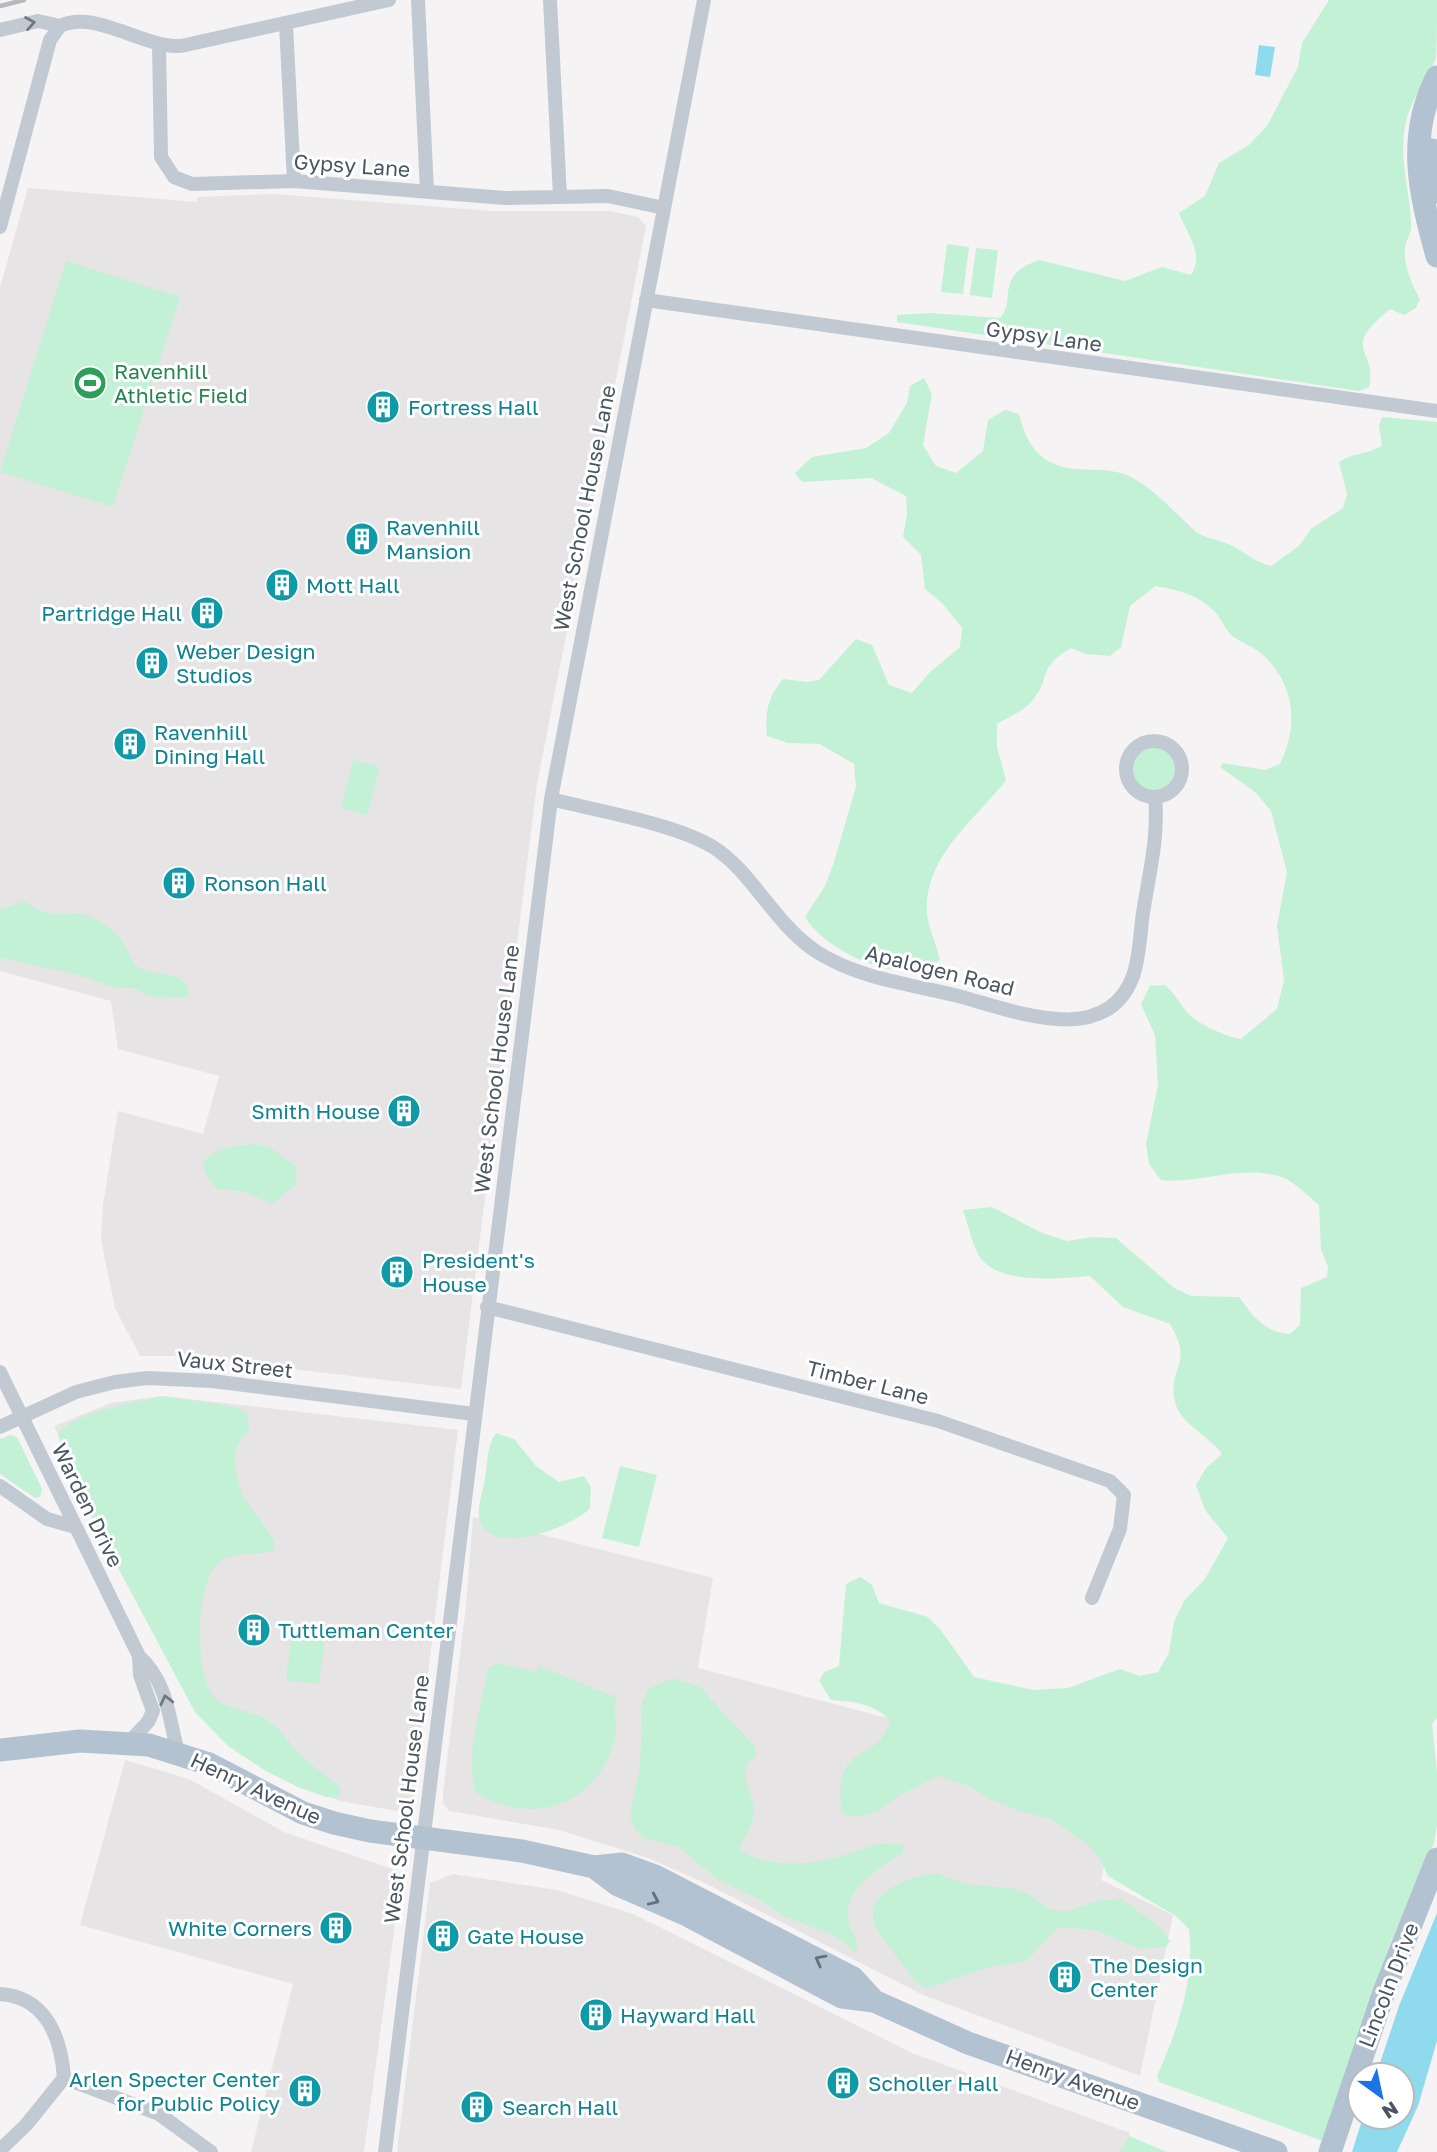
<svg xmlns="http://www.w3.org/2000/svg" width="1437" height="2152" font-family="'Golos Text',sans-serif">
<rect width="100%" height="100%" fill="#f5f3f3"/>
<path fill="#e6e4e5" d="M28,188L197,202V197L274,194L491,211H609L638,217L646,226L537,784L461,1389L181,1356H140L115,1308L101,1240L103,1205L118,1111L203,1134L219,1076L118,1049L111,1001L0,971V288Z
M163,1396L458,1430L413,1796L405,1808L397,1811L340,1801L289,1782L163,1647L54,1426L111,1403Z
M473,1517L713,1578L698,1668L1122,1780L1101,1880L1173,1915L1140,2076L923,1995L703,1882L648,1858L559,1830L449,1811L443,1803V1793L466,1606Z
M125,1760L189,1779L284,1832L398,1871L401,1880L364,2152H251L293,1984L80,1925Z
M453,1874L557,1890L633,1914L912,2053L1130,2133L1127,2148L1125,2152H397L430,1883Z"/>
<path fill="#c3f1d5" d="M1329,0H1437C1437,17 1437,44 1436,59C1426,82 1409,101 1405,127C1399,162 1410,190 1411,223C1412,234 1406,239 1405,248C1403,265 1412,285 1420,299L1416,308L1404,315L1390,309C1338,352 1378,347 1369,387L1359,391L897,322V315L929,313L1000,318C1018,299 992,277 1039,260L1125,281L1162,267L1191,275C1205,253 1187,235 1179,213L1205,196L1219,163L1249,145L1267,126L1298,67L1302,43Z
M947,244L969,247L963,294L941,292Z
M976,248L998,250L992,298L970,295Z
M66,261L180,297L113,507L0,472Z
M924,378L932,394L923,445L936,466L956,473L983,451L988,420L1005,410L1019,414C1024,433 1031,452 1050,462C1076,476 1106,463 1133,478C1156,491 1174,512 1194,530C1202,538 1218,539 1228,544C1244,551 1254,562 1271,566L1299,546L1311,529L1343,508L1347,494L1339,462C1353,453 1368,454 1382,446L1379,425L1382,417L1437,422V1718L1432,1724L1437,1772V1825L1434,1843L1391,1942L1323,2141L1159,2082L1157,2076C1178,2029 1195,1980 1189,1929L1176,1916L1108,1876L1101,1860L1089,1846L1052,1819L1023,1812L990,1799L969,1786L938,1776L898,1796L882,1809L867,1815L848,1817L841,1811C834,1736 879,1767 890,1720C872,1703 855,1702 831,1700L819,1681L824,1672L839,1666L846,1584L860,1577L872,1585L879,1603L928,1617L940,1629L974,1677L1033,1690L1068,1688L1120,1669L1140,1676L1158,1672L1169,1653L1174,1622L1184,1601L1205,1579L1228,1538L1205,1510L1196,1485L1206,1468L1222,1454C1210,1436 1180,1424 1175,1402C1167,1365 1195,1367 1170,1324L1123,1307L1090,1276C1060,1278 993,1287 977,1252C971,1239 968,1224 963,1210L992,1207L1042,1233L1067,1241L1092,1237L1116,1238L1174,1288L1191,1296L1239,1297C1254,1317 1264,1332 1290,1334L1300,1325L1301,1288L1327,1277L1328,1267L1321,1249L1319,1205C1309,1197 1296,1183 1284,1178C1242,1163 1203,1184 1161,1180L1149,1164L1146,1144L1158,1085L1155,1035L1141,1004L1150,986L1165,985C1174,993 1179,1002 1186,1011C1198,1025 1224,1036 1241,1039L1277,1009L1284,980L1277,926L1287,872L1271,811L1255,792L1220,767L1223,763L1265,770L1280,764C1298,727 1296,687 1264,656C1255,647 1242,643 1232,636C1226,630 1222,621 1217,614C1200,595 1179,590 1155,586L1130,606L1121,647L1110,656L1086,654L1071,648C1036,669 1052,676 1033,700C1024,711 1009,717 997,724V747L1006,780C976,820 924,855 927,913C928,928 937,945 940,960C904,989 826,952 805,917L825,886L834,862L856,787L854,764L820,744L788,743L767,736C765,713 767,698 783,679L807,682L819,680L856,639L872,645L889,685L912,693L929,673L960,647L962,628L943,604L925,589L921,555L903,537L907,514L906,496L871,478L802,482L795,473L812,457L866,448L889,433L907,403L910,386Z
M1132 769a22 22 0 1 1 44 0a22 22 0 1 1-44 0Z
M353,760L380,767L367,815L341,808Z
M23,901C31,905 39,911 47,913C60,917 73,909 89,916C101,922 115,931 123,942C129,951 130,962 140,968C155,977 187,970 189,993L184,998L148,996L134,988H117L75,974L0,958V910Z
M256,1144L271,1148L297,1167L295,1185L272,1204L245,1192L218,1189L210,1182L202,1164C216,1146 235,1146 256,1144Z
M163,1396C183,1401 235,1403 247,1413L249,1431C235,1445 233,1451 236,1470C242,1510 262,1513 275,1544L273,1551C257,1556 229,1551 217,1564C196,1588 193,1674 215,1698C227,1710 249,1710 264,1718C280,1727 289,1743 302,1756C313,1767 327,1776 339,1786L341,1793L337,1797H326L298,1787L266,1771L228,1746L195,1712L100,1534L65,1460L58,1435C67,1414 141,1401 163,1396Z
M496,1433L514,1439L536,1466L559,1482L584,1476L591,1487L590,1508C573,1527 494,1557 480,1522C476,1509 483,1492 485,1479C488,1463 486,1447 496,1433Z
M10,1435L17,1437L42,1489L40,1497L35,1498L0,1474V1439Z
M620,1466L657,1475L639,1547L602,1538Z
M293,1626L326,1630L319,1684L286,1680Z
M498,1663L536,1672L539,1666L616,1697C613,1713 619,1729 613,1745C594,1808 529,1826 475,1792C465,1753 481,1707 488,1668Z
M674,1678L700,1687L756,1748L755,1757L748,1762C740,1783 754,1792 754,1812C754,1824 744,1838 739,1849C770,1869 810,1866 845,1855C866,1849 880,1840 903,1845V1853C881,1867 844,1887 848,1919C849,1927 855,1937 858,1945L855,1952L833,1935L784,1916L757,1898L718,1880L679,1847L643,1838L635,1829L630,1815L640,1767L642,1703L649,1688Z
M935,1873L966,1884L1015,1889L1030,1895L1050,1909L1065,1912L1097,1901L1122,1899L1160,1927L1170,1941L1166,1947L1140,1949L1096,1930L1062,1927L1054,1931L1027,1961L985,1968L925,1989C909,1976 901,1962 889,1946C884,1939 877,1932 874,1923C864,1891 912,1877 935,1873Z
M1129,2136L1167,2152H1120Z"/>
<path fill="#90daee" d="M1259,45L1275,47L1270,77L1255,75Z
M1437,1913V2041L1418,2106L1397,2152H1352L1363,2117H1402V2075H1376L1399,2006Z"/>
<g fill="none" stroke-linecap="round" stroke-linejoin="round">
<path stroke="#c1cad2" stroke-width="14" d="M418,0L427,192
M550,0L560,196
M286,24L294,181
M0,30L38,21L60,26
M159,45L161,157L174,177L192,184L294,181L505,198L608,196L664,208
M0,227L50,40L60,26C94,9 143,48 181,46L389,0
M646,300L1437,411
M1126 769a28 28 0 1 1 56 0a28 28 0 1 1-56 0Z
M551,799C597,811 673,823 713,847C753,872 773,923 817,952C859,979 911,984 958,996C1012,1010 1106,1050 1133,976C1140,956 1140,933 1143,913C1149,874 1159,836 1155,797
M487,1307L938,1421L1110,1481L1124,1495L1120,1529L1092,1598
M0,1372L139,1656C168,1683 168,1716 178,1752
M0,1427L76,1392L115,1382L147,1378L212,1381L474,1414
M0,1486L47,1519L75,1527
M129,1742L148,1722L153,1711L140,1675L139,1656
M0,1994C46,1997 61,2037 64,2078
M64,2078L159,2114L211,2152
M0,2150L26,2125L64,2078
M385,2152L551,799L704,0"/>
<path stroke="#b3c2d1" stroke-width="23" d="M1437,77C1406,137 1420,194 1437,256
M1432,150L1437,192
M0,1750L80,1741L149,1745L209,1764L303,1813L334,1823L370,1831L522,1851L594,1867L618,1885L687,1915L842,1997L874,2001L968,2043L1276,2152
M594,1867L622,1864L655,1876L853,1978L874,2001
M1330,2152L1384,1992L1437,1859"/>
<path stroke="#b5b8bd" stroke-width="4.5" d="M0,6L24,0"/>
</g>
<defs><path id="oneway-chevron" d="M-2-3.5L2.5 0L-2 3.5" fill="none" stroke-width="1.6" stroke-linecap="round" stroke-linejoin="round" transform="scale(1.75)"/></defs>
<g stroke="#6e7983">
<use href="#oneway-chevron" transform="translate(30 23) rotate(-10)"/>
<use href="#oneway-chevron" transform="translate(166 1700) rotate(-104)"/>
</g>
<g stroke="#64717d">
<use href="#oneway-chevron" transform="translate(654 1900) rotate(24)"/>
<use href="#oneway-chevron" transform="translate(820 1960) rotate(-152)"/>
</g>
<defs>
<symbol id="stadium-disc" viewBox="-11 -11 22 22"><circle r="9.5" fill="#2e9e5b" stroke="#fff"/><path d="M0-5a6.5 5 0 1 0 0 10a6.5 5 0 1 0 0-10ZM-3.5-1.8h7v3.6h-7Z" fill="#fff"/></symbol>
<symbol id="building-disc" viewBox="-11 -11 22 22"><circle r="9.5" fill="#0f9aa8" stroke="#fff"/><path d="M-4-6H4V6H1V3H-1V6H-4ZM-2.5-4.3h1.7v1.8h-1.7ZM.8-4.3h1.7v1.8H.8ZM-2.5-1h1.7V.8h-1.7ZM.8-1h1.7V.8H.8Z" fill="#fff"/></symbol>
</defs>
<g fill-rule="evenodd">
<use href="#stadium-disc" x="71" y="364" width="38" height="38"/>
<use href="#building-disc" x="364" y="388" width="38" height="38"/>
<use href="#building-disc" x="343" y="520" width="38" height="38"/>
<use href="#building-disc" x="263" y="566" width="38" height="38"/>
<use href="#building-disc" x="188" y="594" width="38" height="38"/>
<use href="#building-disc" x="133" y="644" width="38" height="38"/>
<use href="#building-disc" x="111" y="725" width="38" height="38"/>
<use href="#building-disc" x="160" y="864" width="38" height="38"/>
<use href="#building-disc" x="385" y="1092" width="38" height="38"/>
<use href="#building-disc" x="378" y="1253" width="38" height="38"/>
<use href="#building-disc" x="235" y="1611" width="38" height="38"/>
<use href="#building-disc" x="317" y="1909" width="38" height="38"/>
<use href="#building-disc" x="424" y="1917" width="38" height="38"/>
<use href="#building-disc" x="1046" y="1958" width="38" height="38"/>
<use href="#building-disc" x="577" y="1996" width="38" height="38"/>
<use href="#building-disc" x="824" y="2064" width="38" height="38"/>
<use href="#building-disc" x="286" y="2072" width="38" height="38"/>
<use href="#building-disc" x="458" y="2088" width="38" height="38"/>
</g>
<g text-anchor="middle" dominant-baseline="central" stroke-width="6" stroke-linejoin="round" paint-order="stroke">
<g font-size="21" fill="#4a5661" stroke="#fff">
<text transform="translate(352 165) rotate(4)">Gypsy Lane</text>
<text transform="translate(1044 336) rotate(8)">Gypsy Lane</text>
<text transform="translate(584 508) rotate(-79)">West School House Lane</text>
<text transform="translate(940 970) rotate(14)">Apalogen Road</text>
<text transform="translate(496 1069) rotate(-83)">West School House Lane</text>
<text transform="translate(235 1364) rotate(6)">Vaux Street</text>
<text transform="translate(868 1382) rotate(14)">Timber Lane</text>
<text transform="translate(88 1505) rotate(64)">Warden Drive</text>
<text transform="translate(256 1788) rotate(25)">Henry Avenue</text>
<text transform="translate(406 1799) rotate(-83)">West School House Lane</text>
<text transform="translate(1388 1985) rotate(-69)">Lincoln Drive</text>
<text transform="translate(1073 2079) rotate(20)">Henry Avenue</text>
</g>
<g font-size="21" fill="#27864d" stroke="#fff" text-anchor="start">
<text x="114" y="371">Ravenhill<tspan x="114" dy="24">Athletic Field</tspan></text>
</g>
<g font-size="21" fill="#0d838f" stroke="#fff" text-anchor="start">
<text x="408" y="407">Fortress Hall</text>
<text x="386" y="527">Ravenhill<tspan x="386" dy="24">Mansion</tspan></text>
<text x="306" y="585">Mott Hall</text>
<text x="182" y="613" text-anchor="end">Partridge Hall</text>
<text x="176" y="651">Weber Design<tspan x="176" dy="24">Studios</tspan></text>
<text x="154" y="732">Ravenhill<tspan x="154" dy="24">Dining Hall</tspan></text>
<text x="204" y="883">Ronson Hall</text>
<text x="380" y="1111" text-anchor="end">Smith House</text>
<text x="422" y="1260">President's<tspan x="422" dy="24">House</tspan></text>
<text x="278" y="1630">Tuttleman Center</text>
<text x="312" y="1928" text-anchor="end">White Corners</text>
<text x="467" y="1936">Gate House</text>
<text x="1090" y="1965">The Design<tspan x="1090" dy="24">Center</tspan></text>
<text x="620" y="2015">Hayward Hall</text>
<text x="280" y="2079" text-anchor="end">Arlen Specter Center<tspan x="280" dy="24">for Public Policy</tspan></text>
<text x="868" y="2083">Scholler Hall</text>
<text x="502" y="2107">Search Hall</text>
</g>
</g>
<g transform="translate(1381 2096) rotate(147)"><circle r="33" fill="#ffffff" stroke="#b7bbc0" stroke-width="2"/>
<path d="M0-5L12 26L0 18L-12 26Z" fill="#1a73e8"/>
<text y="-10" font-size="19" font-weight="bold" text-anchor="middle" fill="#4a5661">N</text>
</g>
</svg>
